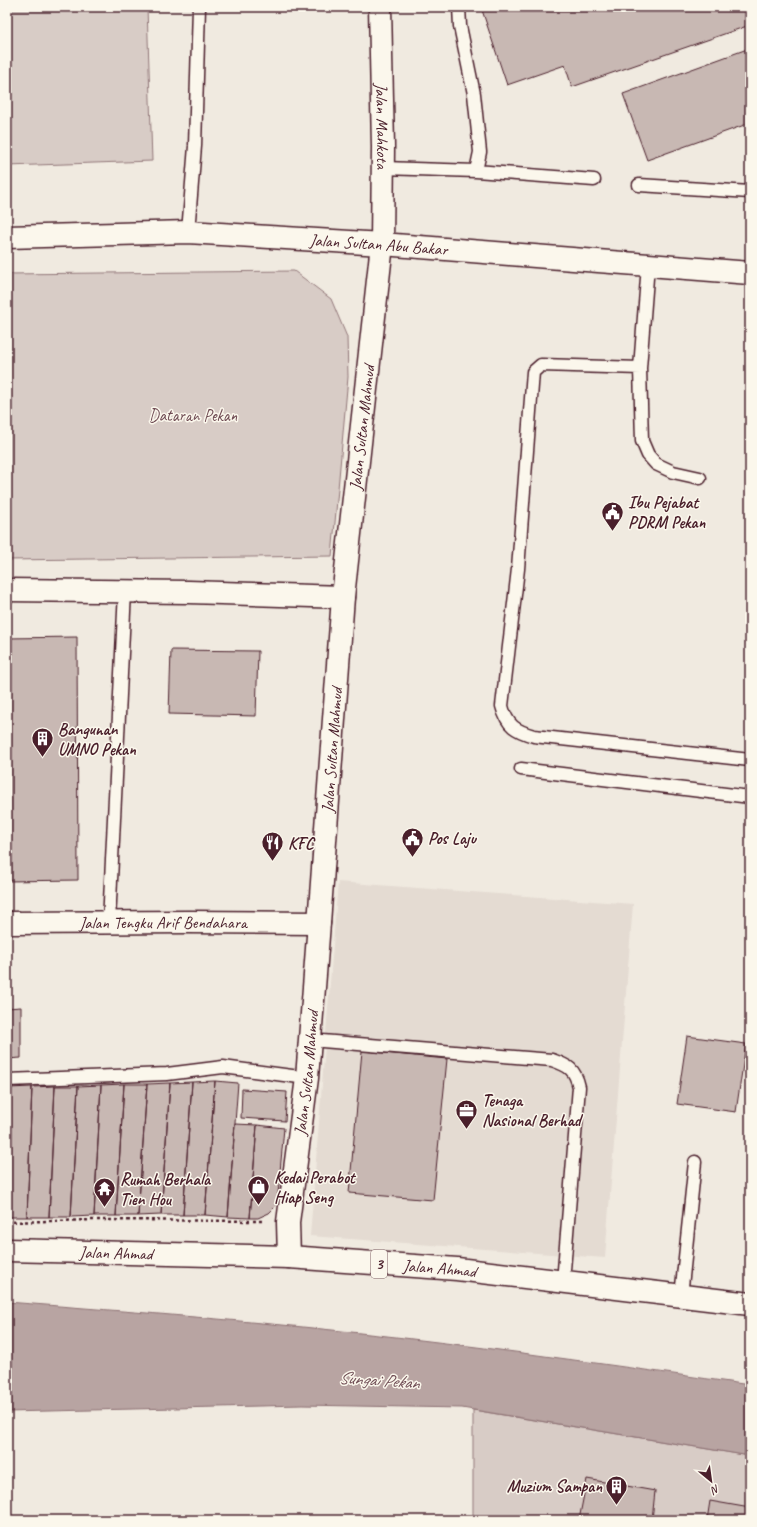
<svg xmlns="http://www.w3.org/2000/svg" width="757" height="1527" font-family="Caveat,sans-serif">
<rect width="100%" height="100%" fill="#f0eae0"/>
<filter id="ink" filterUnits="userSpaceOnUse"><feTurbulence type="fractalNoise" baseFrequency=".025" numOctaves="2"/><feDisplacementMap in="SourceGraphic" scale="8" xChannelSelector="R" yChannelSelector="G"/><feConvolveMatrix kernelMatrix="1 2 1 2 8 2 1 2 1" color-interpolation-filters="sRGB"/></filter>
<g filter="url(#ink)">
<path fill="#e4dbd2" d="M338,882L633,904L605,1258L310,1236Z"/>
<path fill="#d8ccc6" stroke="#917678" d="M7,7H147L152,161L7,166Z
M294,271L331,299L347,337L348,377L332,556L7,560V274Z
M473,1410L750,1456V1520H473Z"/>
<path fill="#b8a4a2" stroke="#8c6f72" d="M7,1302C137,1312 267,1322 396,1337C514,1351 632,1368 750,1385V1456L462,1408L302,1405L7,1412Z"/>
<path fill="#c8b8b3" stroke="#4a1f2b" d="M481,7H750V25L572,87L565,65L507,85Z
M750,48V123L647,160L623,94Z
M77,637L78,880L7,881V638Z
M171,650L258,651L256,716L169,714Z
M21,1007V1058L7,1059V1008Z
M687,1036L746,1044L736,1112L677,1104Z
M362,1051L447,1059L433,1200L349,1193Z
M215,1081L205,1215H183L192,1082Z
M215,1081L238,1083L228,1217L205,1215Z
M192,1082L183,1215H161L170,1083Z
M170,1083L161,1215L138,1216L147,1084Z
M124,1084L116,1216H94L101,1085Z
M124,1084H147L138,1216H116Z
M101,1085L94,1216L71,1217L78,1086Z
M55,1086L49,1217H27L32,1087Z
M55,1086H78L71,1217H49Z
M32,1087L27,1217H7V1150L9,1088Z
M7,1088H9L7,1150Z
M242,1089L287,1092L285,1121L241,1118Z
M235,1124L257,1125L250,1218L228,1217Z
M257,1125L284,1128L277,1205L269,1213L258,1218H250Z
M587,1479L655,1491L652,1520H579Z
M710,1501L750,1508V1520H707Z"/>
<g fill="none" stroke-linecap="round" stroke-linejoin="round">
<defs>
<path id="service" d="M459,7L460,26L474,94L480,152L476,171
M383,168L476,171L594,180
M639,185L750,192
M188,232L195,146L199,7
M648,265L640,368L642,441L648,455L656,464L673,472L700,478
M640,368L541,365L533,372L518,569L502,706C507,726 516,731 534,736L750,760
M521,769L750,797
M109,922L125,591
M310,1040L552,1060C569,1066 575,1069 579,1087L563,1282
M7,1080L167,1074L223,1067L307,1078
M681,1296L695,1162"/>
<g id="minor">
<path id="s1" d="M380,7L383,147L382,244"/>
</g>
<g id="tertiary">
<path id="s2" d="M7,237L188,232L382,244L750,273"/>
<path d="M7,590L189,592L343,597"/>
<path id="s3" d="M7,923L189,922L319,923"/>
<path id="s4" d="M289,1257L288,1222L307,1078L319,923L343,597L382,244"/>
</g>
<g id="trunk">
<path id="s5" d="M7,1250L289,1257L457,1269L750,1304"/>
</g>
</defs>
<use href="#service" stroke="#4a1f2b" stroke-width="15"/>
<use href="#minor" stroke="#4a1f2b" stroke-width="25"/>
<use href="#tertiary" stroke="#4a1f2b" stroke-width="25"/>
<use href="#trunk" stroke="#4a1f2b" stroke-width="25"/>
<path stroke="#4a1f2b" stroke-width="2.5" stroke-dasharray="3 3" stroke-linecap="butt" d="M7,1222L95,1220L264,1221"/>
<use href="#service" stroke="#fbf7ec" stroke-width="12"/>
<use href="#minor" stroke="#fbf7ec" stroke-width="22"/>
<use href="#tertiary" stroke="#fbf7ec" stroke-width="22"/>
<use href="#trunk" stroke="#fbf7ec" stroke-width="22"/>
</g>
</g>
<defs>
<symbol id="civic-pin" viewBox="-11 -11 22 30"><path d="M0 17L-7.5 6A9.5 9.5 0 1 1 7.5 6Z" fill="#4a1f2b" stroke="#fbf7ec"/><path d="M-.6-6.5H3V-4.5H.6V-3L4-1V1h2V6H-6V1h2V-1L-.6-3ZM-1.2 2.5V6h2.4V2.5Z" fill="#fff"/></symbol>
<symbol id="building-pin" viewBox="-11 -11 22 30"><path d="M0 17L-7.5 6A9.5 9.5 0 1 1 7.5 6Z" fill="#4a1f2b" stroke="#fbf7ec"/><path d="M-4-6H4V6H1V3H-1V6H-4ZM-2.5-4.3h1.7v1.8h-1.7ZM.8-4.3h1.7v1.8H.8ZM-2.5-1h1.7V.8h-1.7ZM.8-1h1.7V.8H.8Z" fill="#fff"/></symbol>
<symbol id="restaurant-pin" viewBox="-11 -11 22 30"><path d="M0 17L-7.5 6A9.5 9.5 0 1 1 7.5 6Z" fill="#4a1f2b" stroke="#fbf7ec"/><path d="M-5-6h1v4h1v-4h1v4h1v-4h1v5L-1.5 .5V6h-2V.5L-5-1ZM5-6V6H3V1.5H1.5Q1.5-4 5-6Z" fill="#fff"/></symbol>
<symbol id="office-pin" viewBox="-11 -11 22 30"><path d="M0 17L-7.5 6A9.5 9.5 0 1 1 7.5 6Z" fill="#4a1f2b" stroke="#fbf7ec"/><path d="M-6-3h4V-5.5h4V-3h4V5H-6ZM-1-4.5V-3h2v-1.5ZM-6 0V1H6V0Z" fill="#fff"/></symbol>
<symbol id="shop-pin" viewBox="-11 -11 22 30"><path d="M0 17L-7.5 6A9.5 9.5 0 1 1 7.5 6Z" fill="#4a1f2b" stroke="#fbf7ec"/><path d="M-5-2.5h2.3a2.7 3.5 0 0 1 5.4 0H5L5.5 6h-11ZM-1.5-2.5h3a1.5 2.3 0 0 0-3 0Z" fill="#fff"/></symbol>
<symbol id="temple-pin" viewBox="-11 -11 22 30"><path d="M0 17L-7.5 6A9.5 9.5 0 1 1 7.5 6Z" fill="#4a1f2b" stroke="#fbf7ec"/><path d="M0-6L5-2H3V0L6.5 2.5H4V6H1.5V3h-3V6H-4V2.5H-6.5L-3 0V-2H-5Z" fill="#fff"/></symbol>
</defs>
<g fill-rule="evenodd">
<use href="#civic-pin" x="600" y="500" width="25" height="34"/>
<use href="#building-pin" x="30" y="726" width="25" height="34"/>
<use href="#civic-pin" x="400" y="826" width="25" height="34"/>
<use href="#restaurant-pin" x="260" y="830" width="25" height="34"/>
<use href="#office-pin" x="454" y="1098" width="25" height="34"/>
<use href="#shop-pin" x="246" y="1174" width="25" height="34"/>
<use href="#temple-pin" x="92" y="1176" width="25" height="34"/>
<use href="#building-pin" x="604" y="1474" width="25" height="34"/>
</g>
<g text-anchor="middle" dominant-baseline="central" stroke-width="3" stroke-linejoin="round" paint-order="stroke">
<rect fill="#fbf7ec" stroke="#7f6065" stroke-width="1" x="371" y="1250" width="16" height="28" rx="3"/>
<g font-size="16" font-weight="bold" fill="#4a1f2b">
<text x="379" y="1264">3</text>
</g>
<g font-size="17" fill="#4a1f2b" stroke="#fbf7ec">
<text stroke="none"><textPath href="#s1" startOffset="119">Jalan Mahkota</textPath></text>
<text stroke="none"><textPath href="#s2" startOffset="372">Jalan Sultan Abu Bakar</textPath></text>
<text stroke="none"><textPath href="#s4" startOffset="833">Jalan Sultan Mahmud</textPath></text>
<text stroke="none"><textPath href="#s4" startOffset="509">Jalan Sultan Mahmud</textPath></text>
<text stroke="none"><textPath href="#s3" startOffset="156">Jalan Tengku Arif Bendahara</textPath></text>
<text stroke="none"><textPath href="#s4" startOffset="185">Jalan Sultan Mahmud</textPath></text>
<text stroke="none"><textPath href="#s5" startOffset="109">Jalan Ahmad</textPath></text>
<text stroke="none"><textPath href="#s5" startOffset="433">Jalan Ahmad</textPath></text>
</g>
<g font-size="17" fill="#6e4a52" stroke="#fbf7ec">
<text x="193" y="415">Dataran Pekan</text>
</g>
<g font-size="17" font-weight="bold" fill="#4a1f2b" stroke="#fbf7ec" text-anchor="start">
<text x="628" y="502">Ibu Pejabat<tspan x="628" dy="20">PDRM Pekan</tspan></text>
<text x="58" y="729">Bangunan<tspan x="58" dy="20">UMNO Pekan</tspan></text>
<text x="428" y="838">Pos Laju</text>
<text x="288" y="843">KFC</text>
<text x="482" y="1100">Tenaga<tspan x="482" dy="20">Nasional Berhad</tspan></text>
<text x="274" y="1177">Kedai Perabot<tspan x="274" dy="20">Hiap Seng</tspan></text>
<text x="120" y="1179">Rumah Berhala<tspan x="120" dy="20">Tien Hou</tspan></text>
<text x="602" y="1486" text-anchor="end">Muzium Sampan</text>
</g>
<g font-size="18" font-style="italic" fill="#704e55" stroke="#fbf7ec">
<text transform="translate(379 1380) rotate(4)">Sungai Pekan</text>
</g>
</g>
<rect width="757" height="1527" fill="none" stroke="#fbf7ec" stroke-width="24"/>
<rect x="12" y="12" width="733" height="1503" fill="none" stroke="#4a1f2b" stroke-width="1.5" filter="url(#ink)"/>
<g transform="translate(711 1481) rotate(151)" stroke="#fbf7ec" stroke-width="3" paint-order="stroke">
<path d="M0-3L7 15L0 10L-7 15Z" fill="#4a1f2b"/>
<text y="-6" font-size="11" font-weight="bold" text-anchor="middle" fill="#4a1f2b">N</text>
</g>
</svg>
